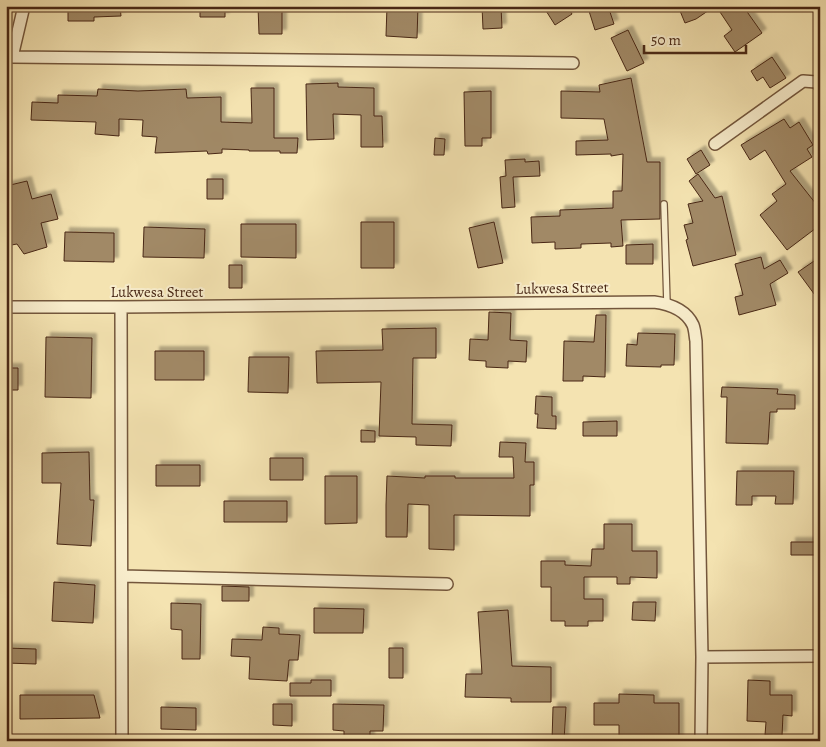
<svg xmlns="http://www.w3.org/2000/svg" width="826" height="747" font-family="Alegreya,serif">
<defs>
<filter id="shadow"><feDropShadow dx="4.5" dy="-4.5" stdDeviation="1" flood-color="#0004"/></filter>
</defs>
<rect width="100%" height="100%" fill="#f4e3b1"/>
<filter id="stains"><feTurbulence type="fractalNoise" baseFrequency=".004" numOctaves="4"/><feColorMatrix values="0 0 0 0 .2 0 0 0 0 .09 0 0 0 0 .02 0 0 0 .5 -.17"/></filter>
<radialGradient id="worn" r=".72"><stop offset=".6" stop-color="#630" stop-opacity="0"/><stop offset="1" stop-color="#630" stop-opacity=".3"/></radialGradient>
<path fill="#a18966" stroke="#482715" filter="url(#shadow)" d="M68,6H120L121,16L94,17V21H68Z
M200,6H225V17H200Z
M258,6H282V34H259Z
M387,6H418L417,38L386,36Z
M482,6H501L502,28L483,29Z
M543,6H567L572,14L555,25Z
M604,6H608L614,24L595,30L589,11Z
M678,6H715L696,19L685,23Z
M716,6H743L762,33L735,52L724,36L732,30Z
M628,30L644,63L627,71L611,38Z
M772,57L786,78L770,88L763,77L757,81L751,71Z
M631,78L647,162H660V219L621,220L623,246L611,247V243L581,244V248L555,249V242L532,243L531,217L560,216V210L613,208V191H622L623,154L611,156V154L576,155V141L608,140L604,119L561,118V91L600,92L599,85Z
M338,83V87L374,88V116H382L383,147H361V115L333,114L334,139L307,140L306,84Z
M251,88H274V138H298L297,153H280V151H249V150L222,149V153L208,154L207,151L155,153L157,137L142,136L143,120L119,119V136L95,134L96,122L31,120L32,102L58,103V95L97,96L98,89L138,91L186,89L187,98L221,97V122L252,123Z
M491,91V138H482V146H465L464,92Z
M784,119L790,128L799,122L813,145L807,149L812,157L790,171L820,209V225L787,250L760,215L777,201L772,194L786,184L765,150L750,160L741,145Z
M435,138L445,139L444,155H434Z
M701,150L710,165L696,174L687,159Z
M525,159V162L539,161L540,176L513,177L515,207L502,208L500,177L506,176L505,160Z
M698,174L715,198L722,196L736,255L693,266L686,240L688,239L684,225L693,223L688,204L703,201L689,181Z
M207,179H223V199H207Z
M27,181L32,199L51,194L58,219L41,223L47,247L24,254L17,244L6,246V223L9,222L6,213V186Z
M361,222H394V268H361Z
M494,222L503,263L478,268L469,228Z
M241,224H296V258L241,257Z
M144,227L205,229L204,258L143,257Z
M65,232L114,233V262L64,261Z
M653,244V264H626V245Z
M761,257L764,269L780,260L788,273L770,284L776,305L739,315L735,297L743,295L735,264Z
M820,257V302L798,272Z
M229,265H242V288H229Z
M489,312L511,313L510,340L527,341L526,362L508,361V368L486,367V361L469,360L470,339L488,340Z
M596,315H606L605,377L583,376V381H563L564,341L594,342Z
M436,328V358H413L412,424L452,425L451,446L416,445V437L379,436L381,382L317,383L316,351L383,350L382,329Z
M638,333L675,334L674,365H661V367L626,366L627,344L637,345Z
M46,337L92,338L91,398L45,397Z
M155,351H204V380H155Z
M249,357H289L288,393L248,392Z
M6,368H18V390H6Z
M722,387L778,389L777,394L795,395V409H777V412H770L768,444L726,443L727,397H721Z
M536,396L552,397V416H556V429L537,428L538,414H535Z
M617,421V436H583V422Z
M361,430L375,431V442H361Z
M500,442L526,443L525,462H534V485H530V516L454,515V550L429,549V505L408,504L407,537H386V505L387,476L425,478V476H455V478H514L513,457H499Z
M89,452L90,500H94L91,546L57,544L61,483H42V453Z
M270,458H303V480H270Z
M156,465H200V486H156Z
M737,471H794L793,504H775L776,496H752V505H736Z
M325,476H357V523L325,524Z
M224,501H287V522H224Z
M604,524H632V551H657V578L630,577V584H617V577H584V599H603V621H588V626H565V621H551V587H541V561H565V565L591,566L592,549H604Z
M791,542H818V555H791Z
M54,582L95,585L93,623L52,621Z
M222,586L249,587V601H222Z
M633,602H656L655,621L632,620Z
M171,603L201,604L200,659H182V630L171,629Z
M314,608L364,609L363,633H314Z
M508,610L512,666L551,667V702H511V698L465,697L466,674H482L478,612Z
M263,627L279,628V634L300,635L298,660H289L287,681L249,679L250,657L231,656L232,639L262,640Z
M6,648L36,649V664L6,663Z
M389,648H403V678H389Z
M311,680H331V696H290V683H311Z
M748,680L770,681V695H792V716L783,715L782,736L765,735L766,722L747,721Z
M619,694L654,695V703H679V741L619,740V725H594V703H619Z
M20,695H94L100,718L20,719Z
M273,704H292V726L273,725Z
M333,704L384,705L383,731H370V741H344V731L333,730Z
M161,707L196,708V730L161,729Z
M553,707H566L564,741H552Z"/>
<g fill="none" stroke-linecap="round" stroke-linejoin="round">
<defs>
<path id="service" d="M664,204L667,304"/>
<path id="minor" d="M6,53L12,57L573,63
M12,57L24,6
M715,144L803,81L816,82L820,86
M6,307H121L654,302C669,304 686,310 693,325C695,330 695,336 696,341L702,657L701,741
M121,307L122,741
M122,576L447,584
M702,657L820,656"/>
</defs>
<use href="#service" stroke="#73563c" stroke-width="8"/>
<use href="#minor" stroke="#73563c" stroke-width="14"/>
<use href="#service" stroke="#f8edcc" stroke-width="5.5"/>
<use href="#minor" stroke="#f8edcc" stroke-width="11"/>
</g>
<g text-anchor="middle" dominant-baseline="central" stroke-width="4" stroke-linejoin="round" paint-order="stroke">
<g font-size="15" fill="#482715" stroke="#f8edcc">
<text transform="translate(562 288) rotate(-1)">Lukwesa Street</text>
<text x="157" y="292">Lukwesa Street</text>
</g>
</g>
<rect width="826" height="747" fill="none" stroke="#f4e3b1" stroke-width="25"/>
<rect x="8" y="8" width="811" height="732" fill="none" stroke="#482715" stroke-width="2.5"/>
<rect x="12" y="12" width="801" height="722" fill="none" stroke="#482715"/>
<path d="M644 45v8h102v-8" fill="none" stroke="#482715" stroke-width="2.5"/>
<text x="651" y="45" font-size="15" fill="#482715" stroke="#f8edcc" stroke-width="4" paint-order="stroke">50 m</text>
<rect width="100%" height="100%" filter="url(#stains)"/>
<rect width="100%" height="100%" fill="url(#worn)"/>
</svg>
